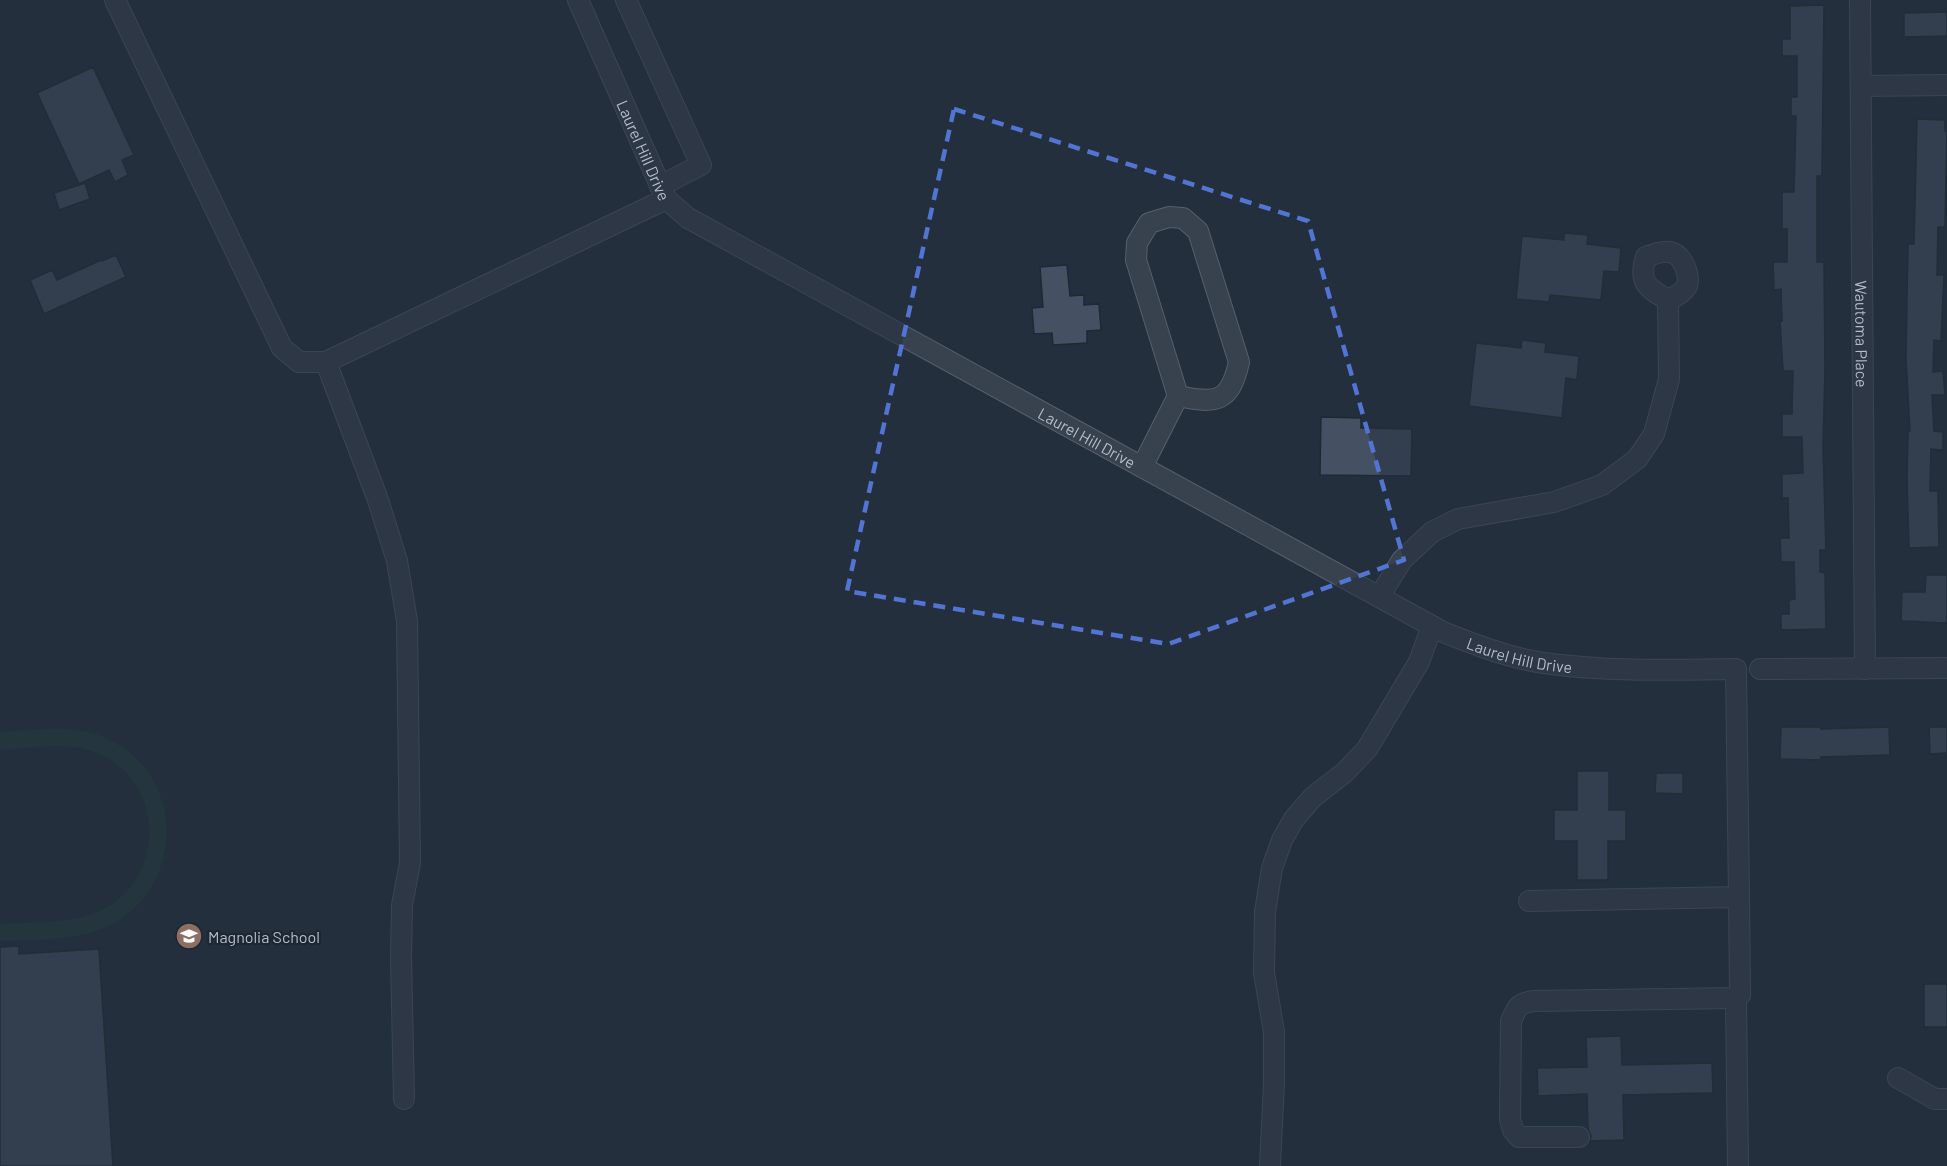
<svg xmlns="http://www.w3.org/2000/svg" width="1947" height="1166" font-family="Barlow,sans-serif">
<rect width="100%" height="100%" fill="#242f3e"/>
<path fill="#263c3f" d="M56,729C78,729 98,732 117,744C184,782 182,884 116,922C82,942 38,939 0,941V924C29,922 68,924 95,913C167,885 168,780 95,752C66,741 31,748 0,750V732Z"/>
<path fill="#455162" stroke="#1f2835" stroke-width="1.5" d="M1824,5L1822,176H1817V262H1824L1825,370L1823,447L1826,550H1820V572L1825,573L1826,629L1781,630V614H1789V600L1795,599L1794,562H1781L1780,538H1789L1788,498H1782V474L1803,473L1802,437H1782V414H1792L1793,371H1783L1780,321H1782L1781,289L1774,290L1773,262H1787V229H1782V192H1794L1796,116H1791V97H1797V56H1782V39H1790V6Z
M1947,12V36L1904,37V13Z
M93,67L134,155L122,160L128,175L115,182L109,170L79,184L37,93Z
M1917,119L1945,120V131H1947L1945,227H1938L1937,275H1944L1941,341L1934,340L1933,372L1943,371L1945,395H1932L1934,431L1943,432V450L1931,449L1930,491H1938L1939,547L1909,548L1907,480L1908,431H1910L1906,358L1907,294L1908,244H1914Z
M85,183L90,199L59,210L54,193Z
M1564,233L1588,235L1587,244L1621,248L1619,272L1604,271L1601,300L1550,295L1549,302L1516,299L1522,236L1564,240Z
M116,255L126,277L44,314L30,280L52,270L57,280L101,260L102,261Z
M1067,265L1070,296L1084,295V305L1099,304L1101,330L1087,331V343L1053,345L1052,333L1034,334L1032,308L1043,307L1040,267Z
M1522,340L1546,343L1545,352L1579,356L1577,380L1566,378L1562,418L1469,406L1476,343L1521,348Z
M1321,417L1361,418V428L1412,429L1411,476L1320,475Z
M1926,575H1947V623L1901,621L1902,592H1925Z
M1781,727H1821V729L1889,727L1890,755L1821,757L1820,760L1780,759Z
M1929,727H1947V753L1930,754Z
M1577,771H1609V810H1626V841H1608V880H1577V841H1554V810H1577Z
M1656,773H1683V794L1655,793Z
M19,946V954L99,949L113,1166H0V947Z
M1924,984H1947V1027H1924Z
M1621,1036L1622,1065L1712,1063L1713,1093L1623,1095L1624,1140L1590,1141L1591,1136L1588,1129L1587,1094L1538,1096L1537,1068L1587,1067L1586,1037Z"/>
<g fill="none" stroke-linecap="round" stroke-linejoin="round">
<defs>
<g id="minor">
<path d="M115,0L282,348L299,362H326L666,199"/>
<path id="s1" d="M578,0L666,199L688,218L1443,632C1476,645 1509,658 1544,663C1608,672 1672,670 1736,669L1739,897L1529,901"/>
<path d="M626,0L701,165L660,186"/>
<path id="s2" d="M1860,0L1865,669"/>
<path d="M1861,86L1947,85"/>
<path d="M1169,217L1183,218L1198,231L1239,362C1230,403 1216,404 1178,396L1136,260L1137,243L1149,223Z"/>
<path d="M326,362L378,500L397,561L407,621L410,863L402,905L401,957L404,1099"/>
<path d="M1142,467L1178,396"/>
<path d="M1379,597L1402,560L1432,532L1458,519L1554,502L1602,485L1637,459L1654,434L1669,379L1668,300C1675,297 1683,293 1687,286C1689,280 1687,272 1685,267C1677,247 1663,250 1646,257C1638,282 1647,288 1668,300"/>
<path d="M1760,669L1947,668"/>
<path d="M1736,998L1738,1166"/>
<path d="M1898,1078L1935,1099H1947"/>
<path d="M1579,1137H1519L1513,1130L1510,1119L1511,1021C1517,1007 1518,1003 1534,1001L1736,998L1740,995L1739,897"/>
<path d="M1270,1166L1274,1082V1032L1264,973L1265,912L1272,868L1282,840L1294,819L1313,797L1344,773L1367,749L1419,662L1432,626"/>
</g>
</defs>
<use href="#minor" stroke="#565f6c" stroke-width="22"/>
<use href="#minor" stroke="#38414e" stroke-width="20"/>
</g>
<path d="M0 0H1947V1166H0ZM954,109L1308,221L1404,560L1168,644L847,591Z" fill="#242f3e" fill-opacity=".55" fill-rule="evenodd"/>
<path fill="none" stroke="#5274d3" stroke-width="4.5" stroke-dasharray="12 8" stroke-linejoin="round" d="M954,109L1308,221L1404,560L1168,644L847,591Z"/>
<defs>
<symbol id="school-disc" viewBox="-11 -11 22 22"><circle r="9.5" fill="#8d6e63" stroke="#1d2633"/><path d="M0-5L7-2L0 1L-7-2ZM-4 1L0 2.5L4 1V4Q0 6-4 4Z" fill="#fff"/></symbol>
</defs>
<g fill-rule="evenodd">
<use href="#school-disc" x="174" y="921" width="30" height="30"/>
</g>
<g text-anchor="middle" dominant-baseline="central" stroke-width="4.5" stroke-linejoin="round" paint-order="stroke">
<g font-size="16" fill="#b4bcc9" stroke="#1d2633">
<text stroke="none"><textPath href="#s1" startOffset="164">Laurel Hill Drive</textPath></text>
<text stroke="none"><textPath href="#s2" startOffset="334">Wautoma Place</textPath></text>
<text stroke="none"><textPath href="#s1" startOffset="702">Laurel Hill Drive</textPath></text>
<text stroke="none"><textPath href="#s1" startOffset="1188">Laurel Hill Drive</textPath></text>
</g>
<g font-size="16" fill="#b4bcc9" stroke="#1d2633" text-anchor="start">
<text x="208" y="936">Magnolia School</text>
</g>
</g>
</svg>
